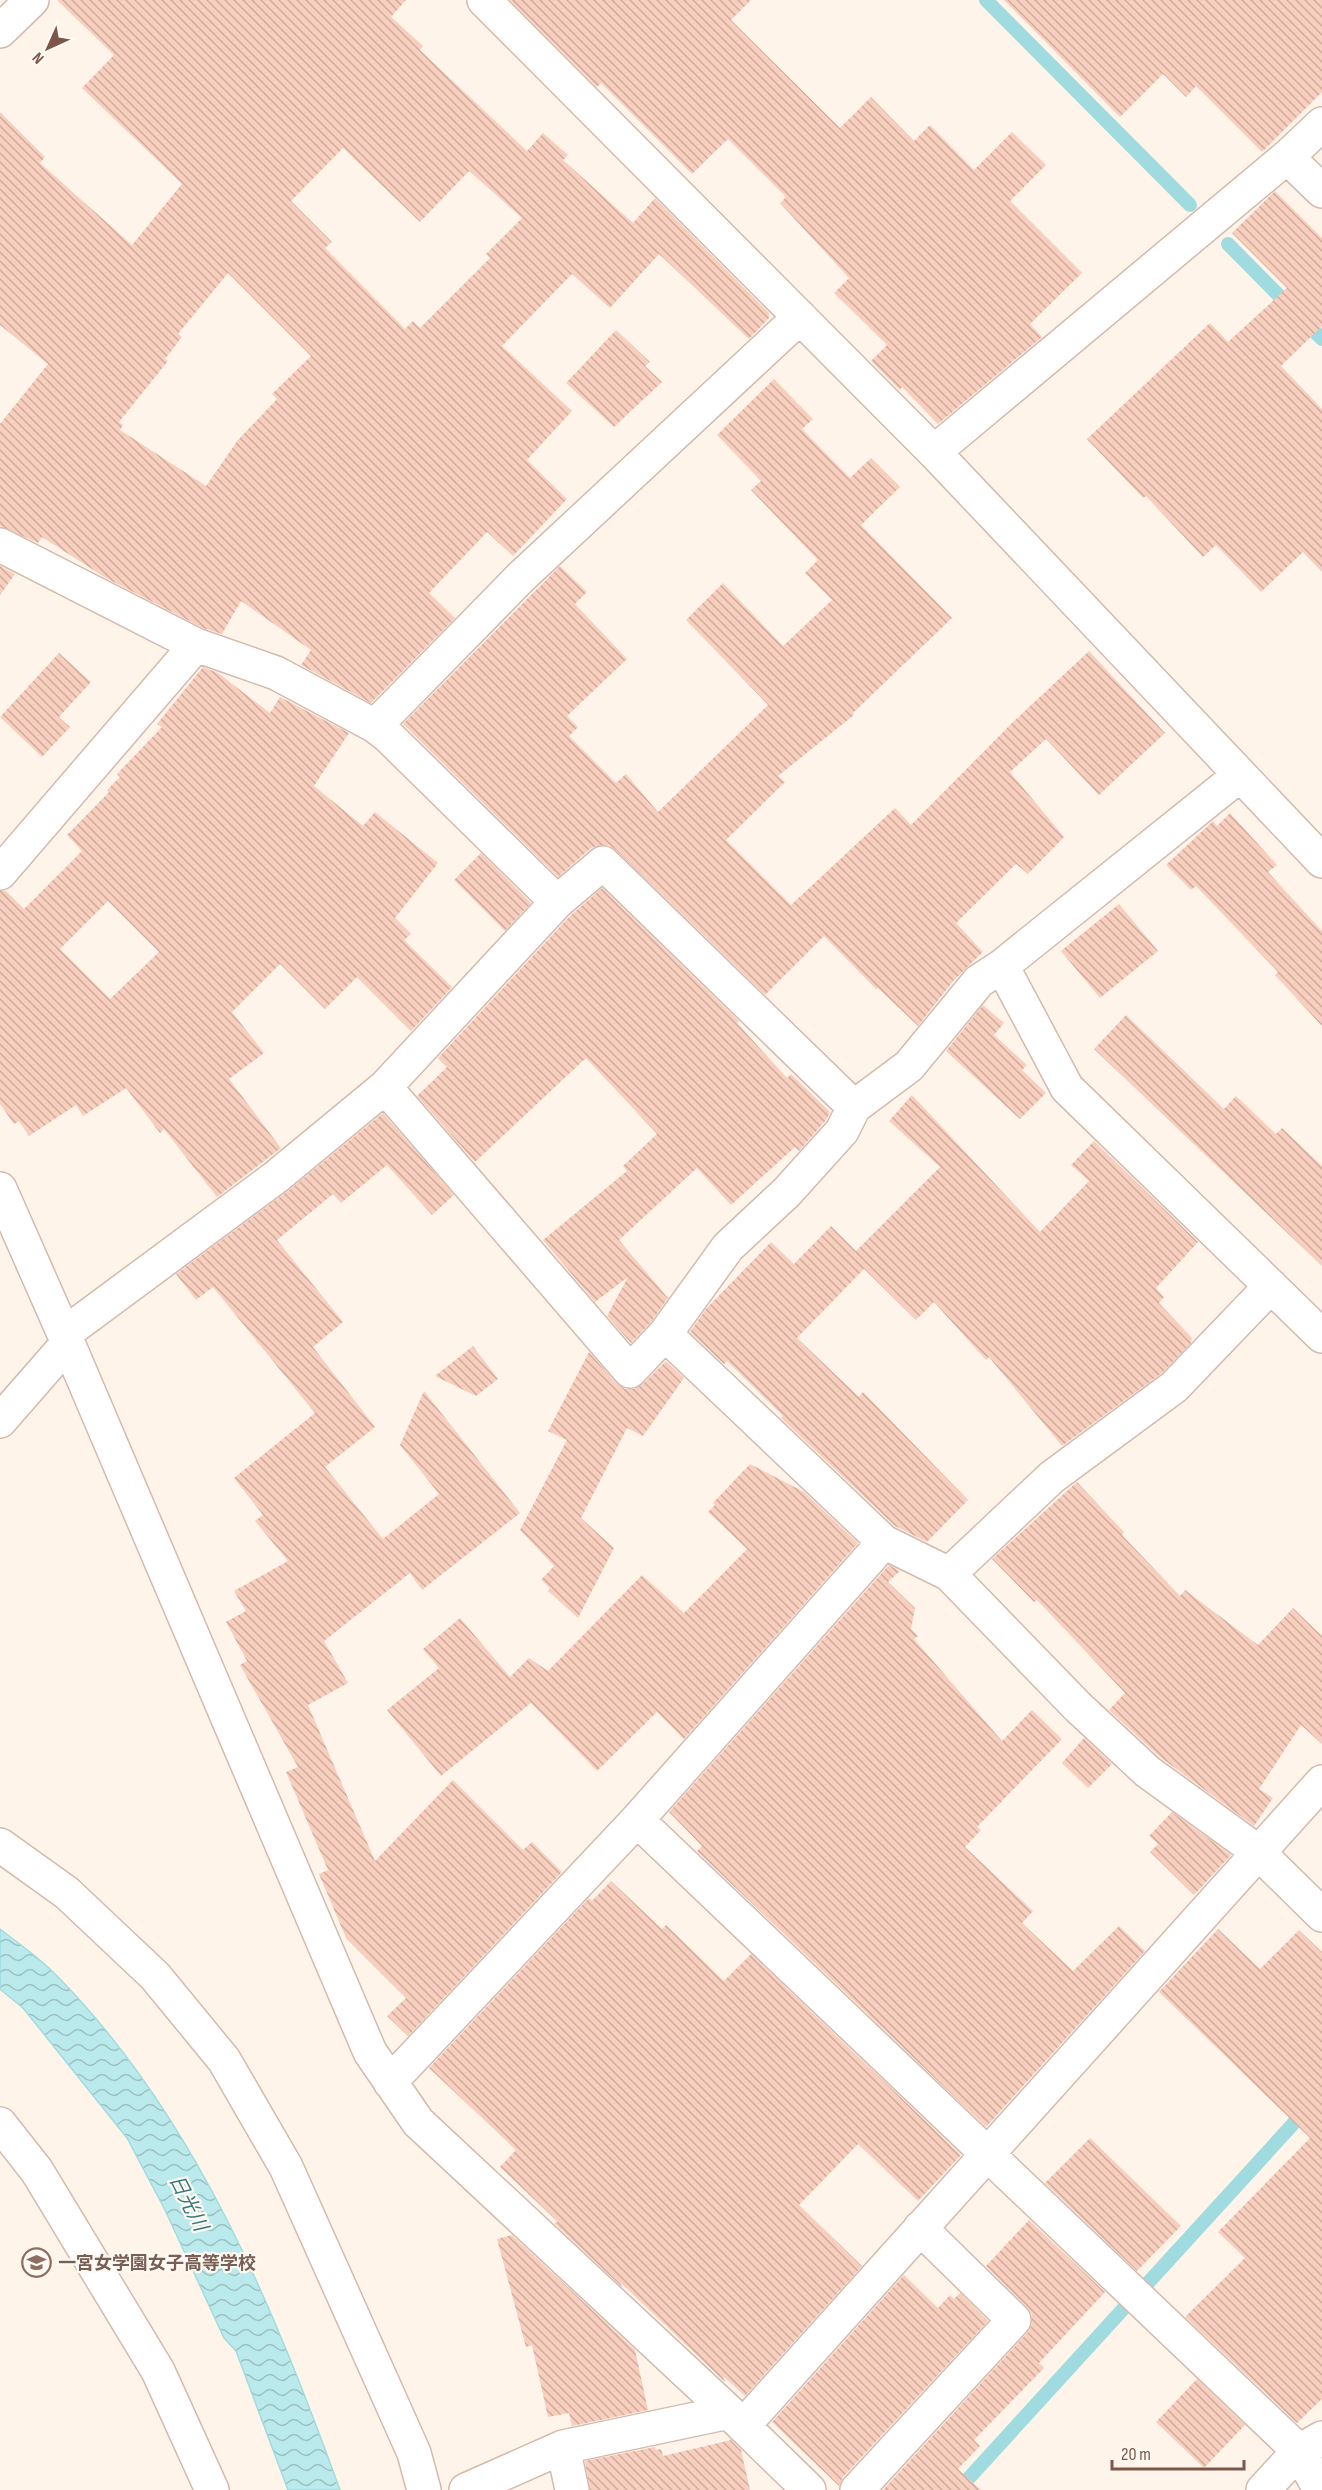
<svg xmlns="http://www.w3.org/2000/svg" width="1322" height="2490" font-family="'Sofia Sans Condensed','Noto Sans JP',sans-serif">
<defs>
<pattern id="water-waves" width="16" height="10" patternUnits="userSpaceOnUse" patternTransform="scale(1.5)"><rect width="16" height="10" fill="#bbeaec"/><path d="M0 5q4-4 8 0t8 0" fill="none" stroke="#9dc0c1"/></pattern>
<pattern id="building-back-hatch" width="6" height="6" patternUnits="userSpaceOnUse" patternTransform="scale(1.5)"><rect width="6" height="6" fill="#f8cfbe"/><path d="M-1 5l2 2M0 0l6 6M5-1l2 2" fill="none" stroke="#ceab9c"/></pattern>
</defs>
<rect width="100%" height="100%" fill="#fff4ea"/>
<path fill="url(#water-waves)" stroke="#a0dcdf" stroke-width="1.5" d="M0,1929C19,1944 40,1958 56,1975C195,2115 274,2308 340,2490H288L236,2351L224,2338L165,2210L127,2138L23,2008L0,1989Z"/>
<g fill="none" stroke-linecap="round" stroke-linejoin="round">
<path stroke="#a0dcdf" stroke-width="14" d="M986,0L1190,205
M1228,244L1322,339
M1147,2284L1293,2124L1322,2078
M958,2490L1125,2307"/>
</g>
<path fill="url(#building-back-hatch)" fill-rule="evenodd" d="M57,0H406L391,17L423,46L420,50L527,151L543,133L568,155L563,160L633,223L655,198L769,313V318L749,339L659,254L610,308L572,274L502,346L572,411L527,460L567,499L513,556L487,532L429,593L455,618L371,703L301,665L311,650L241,601L222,634L203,628L106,578L42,537L38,543L0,526V424L48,364L0,325V112L45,157L40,163L132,245L182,184L82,88L114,55ZM343,148L420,222L469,171L522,218L486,254L490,258L420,328L413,321L405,329L325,248L332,242L291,201ZM228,273L311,356L272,394L277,399L238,440L206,486L120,430L123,425L119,422L168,361L165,359L182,337L178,334Z
M510,0H751L731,20L840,128L871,97L914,141L930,125L974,170L1012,132L1046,165L1010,201L1082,273L1030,324L1042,337L938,424L902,387L900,390L871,361L887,345L834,293L849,278L780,203L786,197L728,139L692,174L601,83L597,87Z
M1004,0H1322V92L1262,152L1196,86L1186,97L1163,74L1120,117Z
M1275,191L1322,238V326L1281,366L1322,409V572L1303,552L1261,592L1216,545L1203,557L1146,496L1143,498L1087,439L1210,323L1228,342L1287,288L1232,233Z
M616,330L650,362L645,366L662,382L614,427L566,383Z
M774,379L813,419L802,429L850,478L871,458L900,487L861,525L952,618L853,713L854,715L778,776L785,782L726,840L791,905L895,808L911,825L1013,722L1089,651L1165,733L1099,795L1046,739L1010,772L1064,837L1028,874L1016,864L956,923L983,952L954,980L918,1026L878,988L876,989L824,936L765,995L616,850L609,845H600L591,848L558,877L403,724L560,566L587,592L575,604L627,659L567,716L578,727L569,736L616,783L626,774L658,812L768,705L686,620L723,583L783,646L832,600L805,573L818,560L751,490L761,481L717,435Z
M0,566L15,574L0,595Z
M59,653L91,682L59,717L70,727L42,757L0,717Z
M203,667L218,673L270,713L280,697L349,733L314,786L363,826L375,812L438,863L395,918L411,934L404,940L452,987L411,1031L357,977L325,1009L280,964L232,1012L264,1053L229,1079L281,1148L217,1197L164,1129L160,1133L126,1088L83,1116L76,1105L29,1136L19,1121L14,1124L0,1104V891H6L24,909L82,851L67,835L109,792L107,790L120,777L117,774L162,727L157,724ZM108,901L159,952L110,999L60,949Z
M1230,813L1277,865L1268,872L1322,931V1026L1275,975L1278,972L1196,886L1191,890L1166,865L1213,821L1217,826Z
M481,853L531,903L505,931L454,880Z
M602,888L739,1021L737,1023L787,1078L791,1074L830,1112L826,1120L799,1151L795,1147L731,1205L697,1168L619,1240L668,1298L651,1322L631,1343L607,1316L628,1277L595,1302L543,1240L627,1171L623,1166L657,1134L586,1058L475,1162L417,1096L447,1067L438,1058L570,916Z
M1119,904L1158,951L1100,998L1061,951Z
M983,1005L1004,1023L994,1035L1027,1065L1022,1070L1046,1093L1020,1119L946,1051Z
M1126,1015L1224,1109L1236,1096L1276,1134L1282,1128L1322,1166V1266L1094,1049Z
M912,1095L1040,1232L1089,1181L1071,1165L1094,1141L1198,1242L1156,1288L1164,1297L1159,1303L1192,1338L1191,1343L1162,1373L1062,1446L989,1357L986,1360L934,1302L916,1320L864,1269L797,1338L859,1397L863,1392L968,1500L927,1542L895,1526L781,1418L783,1416L727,1361L724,1364L690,1332L706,1309L771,1242L794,1264L831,1226L856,1251L940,1167L889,1121Z
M383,1113L454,1195L432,1215L387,1165L341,1203L333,1194L277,1240L343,1322L313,1347L375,1427L325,1467L383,1539L439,1494L400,1445L424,1391L520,1513L422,1590L410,1573L324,1641L348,1683L308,1705L375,1861L453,1780L523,1850L532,1842L562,1872L408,2036L387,2016L406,1998L346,1938L319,1874L328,1870L286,1772L298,1767L240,1665L247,1661L226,1622L246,1611L234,1591L288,1561L255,1521L263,1515L234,1478L315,1413L213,1287L196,1300L176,1274L288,1191Z
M473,1346L498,1379L476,1396L435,1376Z
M589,1352L616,1383L625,1389H634L643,1384L666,1361L684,1378L643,1436L627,1428L581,1518L614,1548L578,1618L548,1591L550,1588L541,1580L554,1566L520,1530L567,1440L548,1431Z
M750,1464L804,1492L858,1543L684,1739L657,1712L597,1771L531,1703L441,1776L387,1710L439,1668L423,1649L460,1618L510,1677L529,1658L548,1671L642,1575L684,1613L747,1549L708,1512L715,1505L713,1503Z
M1077,1482L1124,1532L1122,1535L1180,1596L1185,1590L1258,1645L1293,1608L1322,1636V1744L1301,1725L1259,1789L1273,1798L1254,1826L1160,1757L1109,1710L1125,1693L1037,1600L1034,1602L992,1559Z
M889,1565L900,1571L888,1582L915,1608L911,1629L918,1636L914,1639L1002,1741L1032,1710L1062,1739L977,1827L981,1830L965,1847L1033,1911L1022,1923L1073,1971L1119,1926L1145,1951L986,2127L697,1851L702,1846L669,1812Z
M1084,1738L1112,1764L1088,1788L1062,1763Z
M1172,1812L1231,1855L1194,1895L1150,1852L1158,1844L1149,1836Z
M611,1881L662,1929L666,1925L724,1981L751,1954L961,2155L918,2201L858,2144L799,2205L862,2266L745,2396L723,2376L725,2382L621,2283L622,2287L554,2223L558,2222L500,2167L516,2150L429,2068L589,1898L592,1901Z
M1218,1929L1260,1969L1299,1930L1322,1952V2399L1297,2423L1185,2317L1245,2258L1218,2232L1310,2138L1159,1992Z
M1090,2138L1181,2226L1137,2271L1045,2183Z
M1029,2220L1105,2292L1039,2363L1044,2368L974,2440L980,2446L958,2469L981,2490H883L1028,2332L1032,2324V2314L1027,2307L986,2266Z
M512,2235L635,2350L648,2410L572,2426L569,2413L548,2417L532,2345L526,2347L497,2239Z
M904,2275L938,2308L950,2295L954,2299L960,2293L988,2321L843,2477L839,2486L772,2422Z
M1197,2379L1245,2425L1204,2468L1156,2422Z
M731,2440L741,2450L750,2490H590L585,2461L655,2447L656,2450L661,2449L663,2456Z"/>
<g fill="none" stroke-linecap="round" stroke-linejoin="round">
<defs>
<path id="street" d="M484,0L934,452L1322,861
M0,31L32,0
M1287,157L1322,191
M934,452L1287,157L1322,124
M0,545L196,645L276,673L375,726L387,735L557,902L603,863L854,1107
M375,726L521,577L800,317
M0,873L196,645
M1002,966L1067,1088L1322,1336
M385,1087L630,1371L665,1334L884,1542L949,1574L1052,1477L1174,1387L1271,1286
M0,1189L68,1343L370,2052L418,2122L729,2412L809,2490
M64,1334L276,1177L385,1087L557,902
M665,1334L728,1247L787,1192L842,1131L854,1107L909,1066L979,981L1002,966L1240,775
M0,1421L68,1343
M949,1574L1078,1707L1148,1772L1257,1851L1322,1915
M637,1820L1299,2451L1320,2490
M0,1845L67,1893L155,1976L224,2060L286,2167L414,2453L424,2490
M390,2082L637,1820L884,1542
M0,2124L37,2171L158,2371L212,2490
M743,2426L1322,1782
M466,2490L563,2447
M572,2490L563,2447L729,2412
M857,2490L1014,2320L920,2228
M1263,2490L1299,2451L1322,2438"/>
</defs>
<use href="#street" stroke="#d4baad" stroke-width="36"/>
<use href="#street" stroke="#fff" stroke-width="33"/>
</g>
<defs>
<symbol id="school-ring" viewBox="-11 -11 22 22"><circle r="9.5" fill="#fff9f3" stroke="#8d6e63" stroke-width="1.5"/><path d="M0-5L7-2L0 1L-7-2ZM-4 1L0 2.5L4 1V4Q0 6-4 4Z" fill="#8d6e63"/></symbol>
</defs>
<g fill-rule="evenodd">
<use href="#school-ring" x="20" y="2246" width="33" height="33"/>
</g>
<g text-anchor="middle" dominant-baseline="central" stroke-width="4.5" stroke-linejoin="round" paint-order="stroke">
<g font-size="18" font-weight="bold" fill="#785e54" stroke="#fff9f3" text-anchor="start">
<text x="58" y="2263">一宮女学園女子高等学校</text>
</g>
<g font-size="20" font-style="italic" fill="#37797d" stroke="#fff9f3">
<text transform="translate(188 2203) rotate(63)">日光川</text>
</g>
</g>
<g transform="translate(48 48) rotate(225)" stroke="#fff9f3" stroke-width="4.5" paint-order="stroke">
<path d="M0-4.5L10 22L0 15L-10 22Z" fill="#7e5649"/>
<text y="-9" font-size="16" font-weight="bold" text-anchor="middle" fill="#7e5649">N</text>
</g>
<path d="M1112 2460v9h132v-9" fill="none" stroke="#7e5649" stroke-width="3"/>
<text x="1121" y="2460" font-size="18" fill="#7e5649" stroke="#fff9f3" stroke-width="4.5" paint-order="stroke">20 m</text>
</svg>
